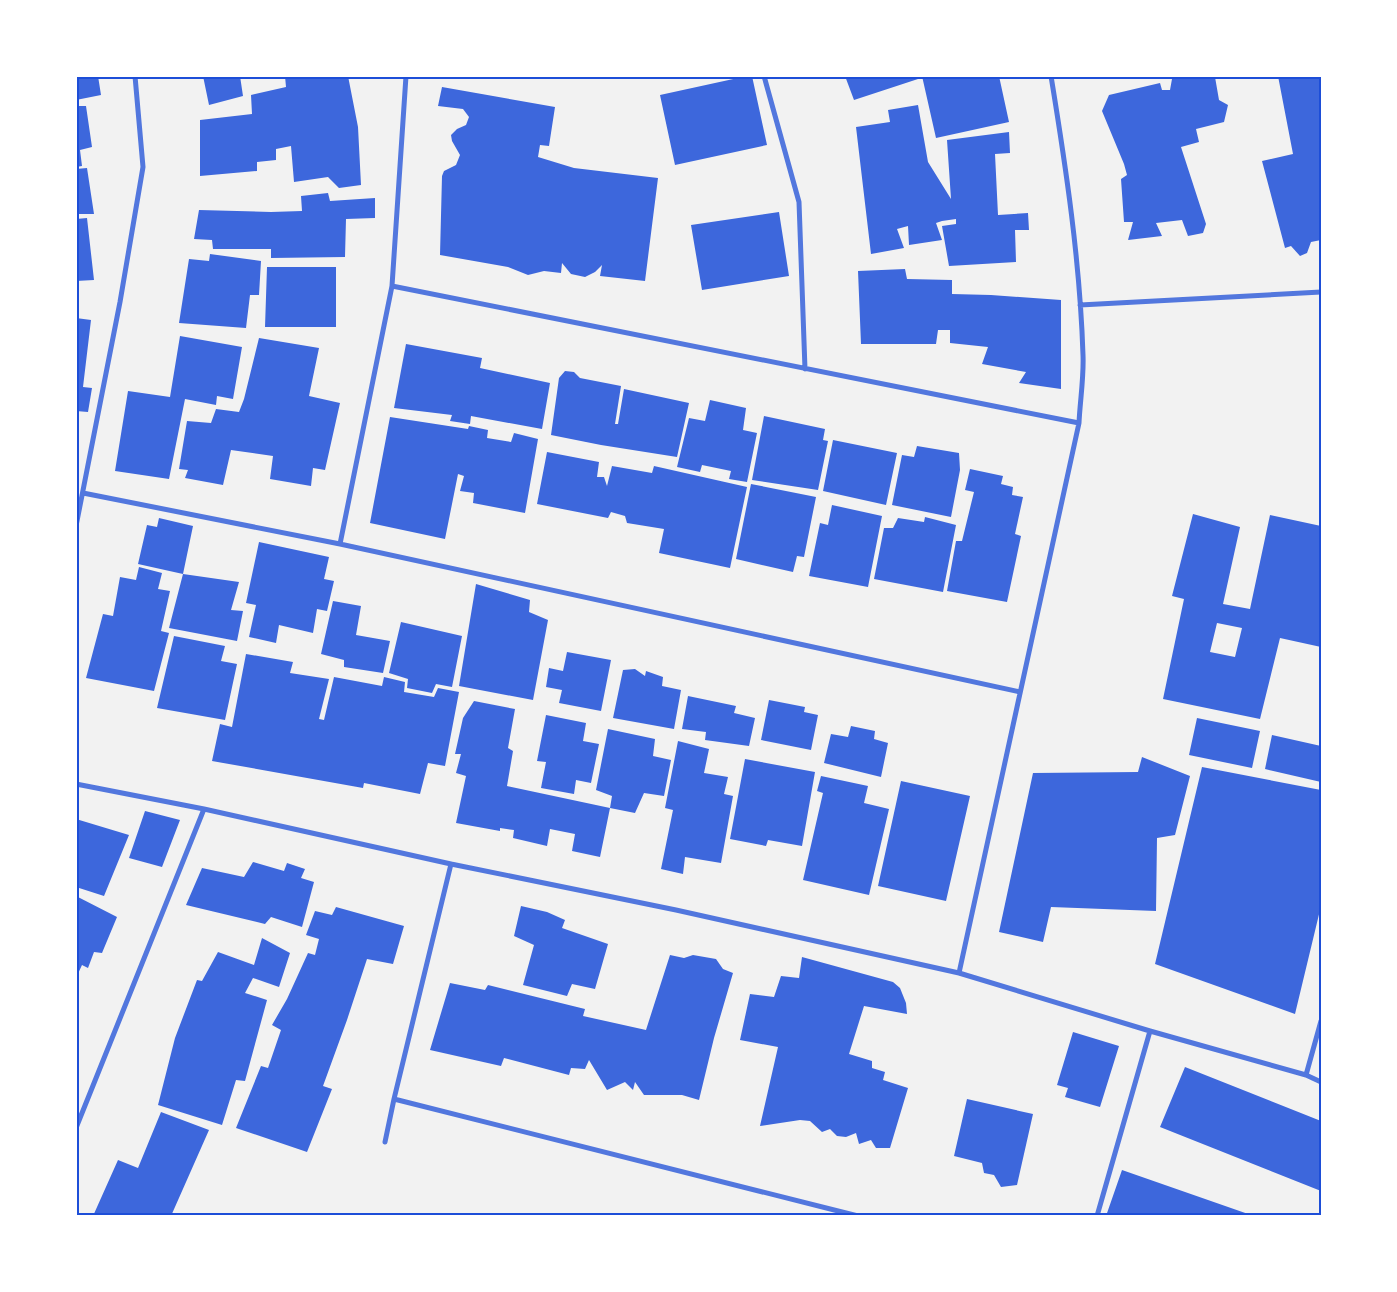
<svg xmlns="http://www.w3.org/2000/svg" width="1397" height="1292" font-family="'Zilla Slab',serif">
<rect width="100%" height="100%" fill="#f2f2f2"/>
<path fill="#3d67dc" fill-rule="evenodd" d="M76,76H98L101,95L76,100Z
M203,76H240L243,96L209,105Z
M285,76H348L358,127L361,185L339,188L328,177L294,182L291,146L276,149V160L257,162V171L200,176V120L252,114L251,95L286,87Z
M747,76H752L767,145L675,165L660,95Z
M845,76H917L918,79L854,100Z
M922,76H999L1009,122L936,138Z
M1184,76L1215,77L1219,100L1228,105L1224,122L1196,129L1199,142L1181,147L1206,224L1203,233L1188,236L1182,220L1156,223L1162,236L1128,240L1133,222H1124L1121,179L1127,175L1124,164L1102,111L1109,95L1160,83L1162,90H1170L1172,79Z
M1278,76H1321V240L1311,242L1307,253L1300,256L1291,246L1285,248L1262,161L1293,154Z
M442,87L555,107L549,146L540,145L538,157L574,168L658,178L645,281L600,276L602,265L595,272L585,277L571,274L562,263L561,273L544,271L528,275L508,267L440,255L442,176L444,171L456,165L460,155L452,141L451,135L457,129L466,125L469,117L463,109L438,106Z
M918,105L928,162L951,199L947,140L1009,132L1010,153L995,154L998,215L1028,213L1029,230H1015L1016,262L949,266L942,226L956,224V219L942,221L936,223L942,240L909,245L908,226L897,229L904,248L871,254L856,127L890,122L888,110Z
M76,106H86L92,147L80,150L82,166L76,167Z
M87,168L94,214H76V169Z
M328,193L330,201L375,198V218L346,219L345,257L271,258V249H213L212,240L194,239L199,210L271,212L302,211L301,196Z
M779,212L789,276L702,290L691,225Z
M87,218L94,280L76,281V219Z
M210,254L261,261L259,295H250L246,328L179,323L189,259L209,261Z
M267,267H336V327H265Z
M905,269L907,279L952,280V294L991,295L1061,300V389L1019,383L1026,372L982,364L988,347L950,343V330H938L936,344H861L858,271Z
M76,318L91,320L83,387L92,388L88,412L76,411Z
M180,336L242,347L233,399L217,396L216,405L185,399L169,479L115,471L128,391L170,397Z
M259,338L319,348L309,396L340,403L325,470L313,468L311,486L270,479L273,456L231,450L223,485L185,478L188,470L179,469L187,421L211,423L216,409L239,412L244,399Z
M406,344L482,358L480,368L550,383L542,429L471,416L470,424L450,421L452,415L394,408Z
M565,371L574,372L580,378L621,386L615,424H618L624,389L689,403L677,457L601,445L551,435L559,378Z
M710,400L746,408L743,430L757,433L747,482L729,479L731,471L702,465L700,472L677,467L689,418L705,421Z
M764,416L825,429L823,440L828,441L818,490L752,480Z
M390,417L468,429L469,426L488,430L487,438L511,442L514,433L538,439L525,513L473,503L474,493L460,491L464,476L458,474L445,539L370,523Z
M833,440L897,453L886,505L823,491Z
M917,446L959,453L960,470L951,517L892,505L902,455L914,457Z
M547,452L599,462L597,477H604L607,486L612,466L652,473L654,466L747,487L730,568L659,553L664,529L627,523L625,516L611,512L608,518L537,504Z
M970,469L1003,476L1001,484L1013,487L1012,495L1023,497L1015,534L1021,536L1007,602L947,591L956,541H962L974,492L965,490Z
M751,484L816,497L804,557L797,556L793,572L736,559Z
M832,505L882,516L868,587L809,576L820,523L828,525Z
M1193,514L1240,527L1223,604L1250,609L1270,515L1321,526V647L1280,638L1260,719L1163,699L1184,599L1172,596ZM1217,623L1242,628L1235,657L1210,652Z
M925,517L956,525L943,592L874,579L884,528H893L898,518L924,522Z
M159,518L193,526L183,574L239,582L231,610L243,611L237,641L169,628L183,574L138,564L147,525L157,527Z
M259,542L329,557L324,579L334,581L327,611L317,609L313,633L279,625L276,643L249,637L256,605L246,603Z
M139,567L162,573L158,589L170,591L161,631L169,633L154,691L86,678L103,614L113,616L120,577L136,580Z
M476,584L530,600L529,612L548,620L533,700L459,686Z
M333,601L361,606L356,635L390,641L383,673L344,667V660L321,654Z
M401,622L462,636L452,687L436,684L432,693L407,688L408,679L389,673Z
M174,636L225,646L221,661L237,664L225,720L157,708Z
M567,652L611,660L601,711L559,703L562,690L546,687L549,668L563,671Z
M246,654L293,662L290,673L329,679L319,719L324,720L334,677L382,686L384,677L405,682L404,692L434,697L438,688L459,692L445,766L428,763L420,794L364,783L363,788L212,761L220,724L232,727Z
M635,669L645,676L646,671L663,677L662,686L681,690L674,729L613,718L623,670Z
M688,696L736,706L734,713L755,718L749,746L705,740L706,732L682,729Z
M769,700L805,707L804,712L818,715L811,750L761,740Z
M474,701L515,709L508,748L513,751L507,786L610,808L600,857L572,851L575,834L550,829L547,846L513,838L514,830L500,828V831L456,823L466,776L456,773L461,754H455L463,718Z
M546,715L586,723L583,741L599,744L591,783L576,780L574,794L541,788L546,762L537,761Z
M1197,718L1260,731L1252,768L1189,755Z
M851,726L875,731L874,739L888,743L881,777L824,763L831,734L848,737Z
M608,729L655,739L653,756L671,760L664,796L644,793L635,813L610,808L612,796L596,790Z
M1272,735L1321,746V782L1265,769Z
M678,741L709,749L704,773L728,777L724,794L733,796L721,863L685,857L683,874L661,869L673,810L665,808Z
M1142,757L1190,776L1175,835L1157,838L1156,911L1051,907L1043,942L999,932L1033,773L1138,772Z
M745,759L815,772L802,846L768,840L766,846L730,839Z
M1202,767L1321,790V906L1295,1014L1155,964Z
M821,776L868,786L864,803L889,809L869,895L803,880L823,793L817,791Z
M901,781L970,796L946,901L878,886Z
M145,811L180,820L162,867L129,858Z
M76,819L129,835L104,896L76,887Z
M253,862L284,871L287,863L305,869L301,878L314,882L302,927L271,917L265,924L186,905L202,868L244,877Z
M76,896L117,917L102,953L94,952L88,968L82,965L76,978Z
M521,906L547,912L565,920L562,928L608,944L595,989L572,984L567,996L523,985L534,945L514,936Z
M336,907L404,926L393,964L367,959L347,1020L323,1086L332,1089L307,1152L236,1128L261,1066L268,1068L281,1030L272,1025L287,999L308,953L315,955L319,939L306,935L315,911L332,915Z
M262,938L290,953L279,987L253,978L245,993L267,1000L245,1081L236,1080L222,1125L158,1105L175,1038L197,980L202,981L218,952L254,965Z
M670,955L684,958L693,955L716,959L723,969L733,973L714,1038L699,1100L682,1095H644L635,1082L633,1090L625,1082L607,1090L589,1060L585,1069L571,1068L569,1075L504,1058L501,1066L430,1050L450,983L485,990L488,985L585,1009L583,1016L646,1030Z
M802,957L893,982L900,988L906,1003L907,1014L864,1006L849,1054L872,1061V1068L885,1072L883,1080L908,1088L890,1148H876L871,1140L859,1144L856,1133L846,1137L837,1136L830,1129L822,1132L810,1121L800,1120L760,1126L778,1047L740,1040L750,994L774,997L781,976L799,978Z
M1073,1032L1119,1046L1100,1107L1065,1097L1068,1088L1057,1085Z
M1185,1067L1321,1121V1191L1160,1127Z
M967,1099L1033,1114L1017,1185L1001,1187L994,1175L984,1173L982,1163L954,1156Z
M161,1112L209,1130L171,1216H93L118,1160L138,1168Z
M1122,1170L1251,1215V1216H1106Z"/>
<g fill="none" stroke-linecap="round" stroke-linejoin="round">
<path stroke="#5277de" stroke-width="5" d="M764,76L799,202L805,369
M392,286L1079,423
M1080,305L1321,292
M83,493L340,544L1020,692
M76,526L120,302L143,167L135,76
M340,544L392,286L406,76
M76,784L204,809L451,864L676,910L959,973L1150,1031L1306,1075L1321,1082
M959,973L1079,423C1080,401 1084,377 1083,355C1080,261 1066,168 1051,76
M1306,1075L1321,1021
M394,1099L858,1216
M76,1128L204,809
M385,1142L394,1099L451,864
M1097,1216L1150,1031"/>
</g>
<rect width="1397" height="1292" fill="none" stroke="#ffffff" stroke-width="155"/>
<rect x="78" y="78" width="1242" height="1136" fill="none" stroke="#1d4ed8" stroke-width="2"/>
</svg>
